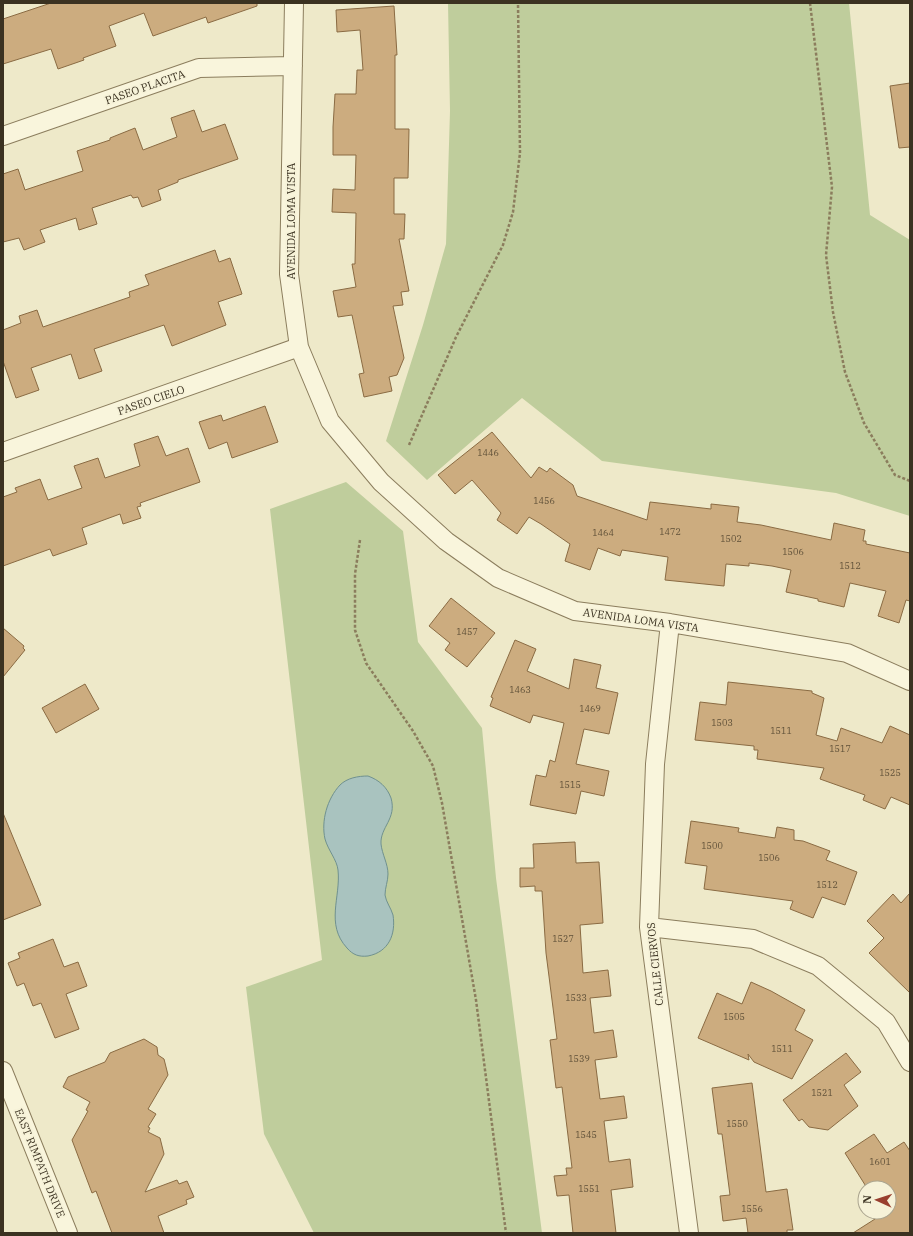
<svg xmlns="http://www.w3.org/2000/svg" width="913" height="1236" font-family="'IBM Plex Serif',serif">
<rect width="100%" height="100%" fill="#eee9c9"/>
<path fill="#bfcd9c" d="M448,3H849L870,215L910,240V516L836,493L602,461L522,398L427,480L386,441L423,325L446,244L450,111Z
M346,482L403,531L418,642L482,728L496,878L542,1233H314L264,1134L246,987L322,960L270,509Z"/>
<path fill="#a9c3bf" stroke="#70918f" d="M368,776C379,780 387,787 391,798C397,819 380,827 381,844C382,854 388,864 388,874C388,881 385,888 385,895C386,902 391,908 393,915C396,934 389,952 368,956C359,957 353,955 347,948C325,924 341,897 338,870C337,860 328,850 325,839C321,821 327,799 340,785C347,778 358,776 368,776Z"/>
<path fill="#ccac7f" stroke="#8a6b43" d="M51,3H257V6L208,23L206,17L153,36L144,13L109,26L116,46L83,58L84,60L58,69L51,49L3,64V19Z
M394,6L397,55H395V129H409L408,178H394V214H405L404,239H399L409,291L401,292L403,305L393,306L404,358L397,375L389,377L392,391L364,397L359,374L364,373L352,315L338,317L333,291L356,287L352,264H355L356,213L332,212L333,189L355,190L356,155H333V127L335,94H356L357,70H363L360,30L337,32L336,10Z
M910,83V147L899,148L890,86Z
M194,110L202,132L225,124L238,159L178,180V182L158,190L161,200L142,207L138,197L133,198L131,195L92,208L97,224L79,230L76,218L40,230L45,242L24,250L19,238L3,242V174L18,169L25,190L46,183L83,171L77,151L110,140V138L135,128L143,150L177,137L171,118Z
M215,250L219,262L230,258L242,294L218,302L226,325L172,346L164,325L94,349L102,371L79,379L71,354L31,368L39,390L16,398L3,361V330L21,323L19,316L37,310L43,327L130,297L129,292L149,285L145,275Z
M265,406L278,442L232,458L227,442L209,449L199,422L221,415L223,421Z
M492,432L531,478L539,467L547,472L550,468L573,485L577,496L647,520L650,502L711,509V504L739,507L737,522L761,525L831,540L834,523L865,530L863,541H866V544L910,553V601L906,600L899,623L878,616L886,591L850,583L844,607L818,601V599L786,592L791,570L772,566L749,563V566L726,564L724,586L665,580L668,557L622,550L620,556L598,548L590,570L565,561L570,544L541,524L529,517L517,534L497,520L501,513L472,480L455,494L438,475Z
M158,436L166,456L188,448L200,482L140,503L141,506L137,507L141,518L123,524L120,514L82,528L87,544L53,556L50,549L3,566V497L17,492L15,488L40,479L48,500L82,488L74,466L98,458L105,478L140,466L134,444Z
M451,598L495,633L467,667L445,650L450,643L429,626Z
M3,628L24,646L23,648L25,650L3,677Z
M515,640L536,649L527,671L569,689L574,659L601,665L596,688L618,693L609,734L584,729L576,764L609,771L604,796L581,791L576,814L530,805L536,775L546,777L550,760L555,762L564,723L533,715L530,723L490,706L493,698L491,697Z
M728,682L812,691V693L824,698L816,735L837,741L841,728L882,743L890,726L910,735V805L891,797L885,809L863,800L865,795L820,779L824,768L757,759L758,750H754V746L695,740L700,702L726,705Z
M85,684L99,709L56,733L42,708Z
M3,813L41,905L3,920Z
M691,821L739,828L738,832L775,838L777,827L794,830V840L803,841L830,851L826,860L857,872L845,905L822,897L813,918L790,909L793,901L704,889L707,866L685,863Z
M575,842L576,863L599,862L603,923L580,925L583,973L608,970L611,996L590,998L594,1033L613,1030L617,1057L595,1060L600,1099L624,1096L627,1118L604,1121L609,1162L630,1159L633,1187L611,1190L616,1233H573L569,1195L557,1196L554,1176L567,1175L566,1168H572L562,1087L556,1088L550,1040L557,1039L546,953L542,891H535V886L520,887V868H534L533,844Z
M910,893V993L869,953L884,938L867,921L893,894L901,903Z
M53,939L64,967L78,962L87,986L66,994L79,1029L55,1038L41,1003L33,1006L24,983L17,986L8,963L20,958L18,953Z
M751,982L771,991L805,1010L795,1030L813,1040L792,1079L754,1062L748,1054L749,1060L698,1038L717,993L742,1004Z
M144,1039L157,1047L158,1055L164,1059L168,1075L148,1109L156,1114L148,1127L150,1128L148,1132L160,1138L164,1154L145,1192L177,1180L179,1184L187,1181L194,1197L186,1200L187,1204L158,1216L164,1233H112L96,1191L92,1193L72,1140L88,1111L86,1110L90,1102L63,1087L68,1077L105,1062L110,1053Z
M846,1053L861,1072L844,1085L858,1106L828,1130L809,1127L802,1119L799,1121L783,1100Z
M752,1083L766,1192L787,1189L793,1230H787V1233H748L746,1218L723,1221L720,1196L730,1195L722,1134H718L712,1088Z
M874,1134L887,1153L904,1142L910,1151V1233H853L875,1219L871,1212H889V1188H867L845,1153Z"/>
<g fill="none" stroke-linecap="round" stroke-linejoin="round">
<defs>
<path id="street" d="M294,3L289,274L299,347L330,421L381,482L446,541L498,578L575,611L670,623L847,653L910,681
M3,136L199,68L293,66
M3,452L299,347
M670,623L655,764L649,927L689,1233
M649,927L753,939L818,966L886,1022L910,1062
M3,1071L68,1233"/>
</defs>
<use href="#street" stroke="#8b7d5d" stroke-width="20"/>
<path stroke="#8b7d5d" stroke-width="2.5" stroke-dasharray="3 2" stroke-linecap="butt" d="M810,3L832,187L826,255L833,312L845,372L864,423L895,475L910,481
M409,445L456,337L503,245L513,212L520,153L518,3
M360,540L355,574V630L366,663L413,731L433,766L442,803L476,1000L506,1233"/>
<use href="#street" stroke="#f9f5dc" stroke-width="18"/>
</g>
<g text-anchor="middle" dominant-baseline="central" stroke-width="3.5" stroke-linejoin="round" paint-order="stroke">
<g font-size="9" fill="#5f5038">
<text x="488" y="452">1446</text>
<text x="544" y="500">1456</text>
<text x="670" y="531">1472</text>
<text x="603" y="532">1464</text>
<text x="731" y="538">1502</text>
<text x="793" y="551">1506</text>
<text x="850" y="565">1512</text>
<text x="467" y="631">1457</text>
<text x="520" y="689">1463</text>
<text x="590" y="708">1469</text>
<text x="722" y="722">1503</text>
<text x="781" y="730">1511</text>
<text x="840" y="748">1517</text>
<text x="890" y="772">1525</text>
<text x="570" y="784">1515</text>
<text x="712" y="845">1500</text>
<text x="769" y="857">1506</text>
<text x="827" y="884">1512</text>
<text x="563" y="938">1527</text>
<text x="576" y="997">1533</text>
<text x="734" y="1016">1505</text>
<text x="782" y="1048">1511</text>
<text x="579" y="1058">1539</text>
<text x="822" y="1092">1521</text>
<text x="737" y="1123">1550</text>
<text x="586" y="1134">1545</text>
<text x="880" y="1161">1601</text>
<text x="589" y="1188">1551</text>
<text x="752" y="1208">1556</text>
</g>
<g font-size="11" fill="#3b3221" stroke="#f6f2d8">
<text transform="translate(145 87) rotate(-19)">PASEO PLACITA</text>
<text transform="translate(291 221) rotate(-90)">AVENIDA LOMA VISTA</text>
<text transform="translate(151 400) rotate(-19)">PASEO CIELO</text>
<text transform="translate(641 620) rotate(8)">AVENIDA LOMA VISTA</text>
<text transform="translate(655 964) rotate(-96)">CALLE CIERVOS</text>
<text transform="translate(40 1163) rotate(68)">EAST RIMPATH DRIVE</text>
</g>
</g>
<rect width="913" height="1236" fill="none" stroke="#3b3221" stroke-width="8"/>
<g transform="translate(877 1200) rotate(273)"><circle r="19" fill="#f6f2d8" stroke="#aba58f"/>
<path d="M0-3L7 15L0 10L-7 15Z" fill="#993f2e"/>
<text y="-6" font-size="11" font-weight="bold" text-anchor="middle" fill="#3b3221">N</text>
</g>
</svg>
